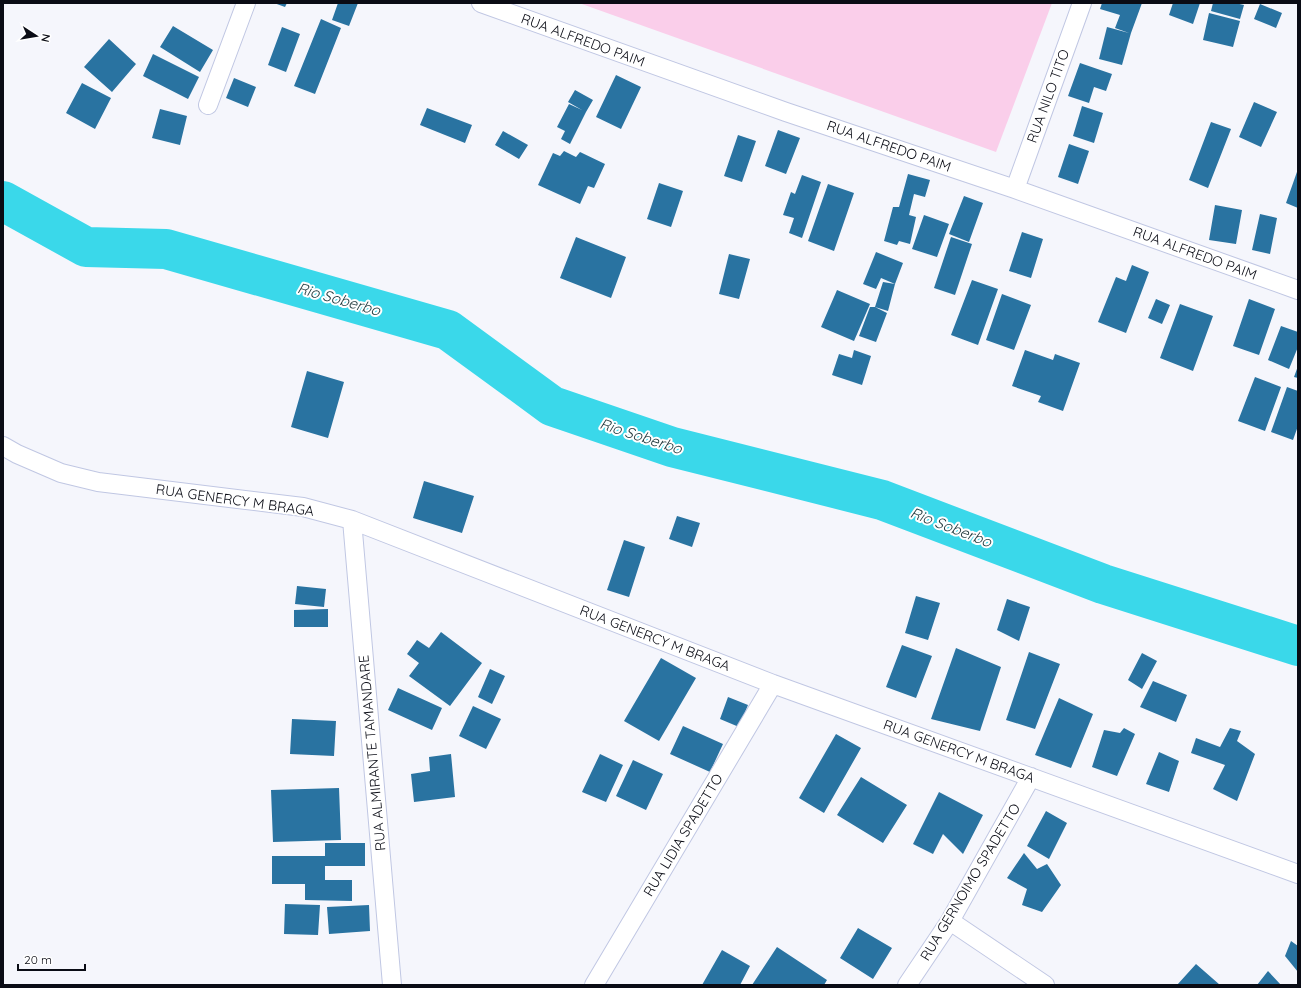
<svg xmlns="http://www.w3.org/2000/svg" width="1301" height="988" font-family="Quicksand,sans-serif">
<rect width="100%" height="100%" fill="#f5f6fc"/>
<path fill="#faceea" d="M579,3H1052L996,152Z"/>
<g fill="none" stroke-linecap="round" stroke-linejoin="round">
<path stroke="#3ad8ea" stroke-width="40" d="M3,201L86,247L166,249L448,330L552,406L672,447L882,500L1103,584L1298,646"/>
</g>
<path fill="#2973a1" d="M274,3H287L285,7Z
M338,3H358L349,26L332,20Z
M1102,3H1142L1131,33L1122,65L1099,59L1107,27L1129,33L1115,28L1120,15L1100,9Z
M1173,3H1200L1193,24L1169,15Z
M1213,3H1235L1244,5L1240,19L1211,11Z
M1260,4L1282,13L1276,28L1254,19Z
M1209,13L1240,21L1233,47L1203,40Z
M321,19L341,28L315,94L294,86Z
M173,26L213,50L200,72L160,47Z
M282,27L300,34L286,72L268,65Z
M109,39L136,64L112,92L84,67Z
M153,54L199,77L188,99L143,76Z
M1080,63L1112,74L1106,91L1094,87L1089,103L1068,96Z
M616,75L641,87L621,129L596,117Z
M234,78L256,87L248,107L226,98Z
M82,83L111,98L95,129L66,113Z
M575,90L593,100L586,112L570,144L561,139L565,131L557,127L569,104L582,110L568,102Z
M1254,102L1277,112L1261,147L1239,137Z
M1082,106L1103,113L1094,143L1073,136Z
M427,108L472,125L465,143L420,125Z
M160,109L187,116L180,145L152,138Z
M1211,122L1231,129L1208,188L1189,180Z
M778,130L800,138L786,174L765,166Z
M503,131L528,145L519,159L495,145Z
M738,135L756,141L742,182L724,176Z
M1069,144L1089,151L1078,184L1058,177Z
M564,151L576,157L580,152L605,164L594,188L588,186L580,204L538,185L553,153L560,156Z
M1298,169V208L1286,203Z
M908,174L930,180L925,197L914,194L909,215L916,217L910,244L899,241L897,245L884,241L893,207H899Z
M802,175L821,182L802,238L789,233L794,218L783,215L791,192L795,194Z
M659,183L683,191L671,227L647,219Z
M828,184L854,193L834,251L808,241Z
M964,196L983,203L969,242L949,234Z
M1215,205L1242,210L1236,244L1209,240Z
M1260,214L1277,218L1270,254L1252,250Z
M924,215L949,224L937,257L912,249Z
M1022,232L1043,239L1031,278L1009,271Z
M576,237L626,257L611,298L560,278Z
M951,237L972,244L955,295L934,288Z
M876,252L903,263L895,284L881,278L876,289L863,284Z
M729,254L750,259L739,299L719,294Z
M1132,265L1149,272L1126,333L1098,322L1116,277L1126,281Z
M972,280L998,289L978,345L951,335Z
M883,282L895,284L888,311L875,307Z
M837,290L870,304L854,341L821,327Z
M1002,294L1031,305L1014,350L986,340Z
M1156,299L1170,305L1162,324L1148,318Z
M1249,299L1275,309L1259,355L1233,346Z
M1180,304L1213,316L1193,371L1160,358Z
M870,307H875L887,313L876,342L859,336Z
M1281,326L1298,332V347L1289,369L1268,360Z
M854,350L871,356L862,385L832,375L839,354L852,358Z
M1025,350L1053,360L1055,354L1080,363L1063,411L1038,402L1041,396L1012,386Z
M1298,366V378L1294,377Z
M307,371L344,382L328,438L291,427Z
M1255,377L1281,387L1265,431L1238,421Z
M1287,387L1298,391V426L1293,440L1271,432Z
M424,481L474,496L462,533L413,518Z
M677,516L700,523L692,547L669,539Z
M624,540L645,547L629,597L607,590Z
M297,586L326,589L324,607L295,604Z
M916,596L940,603L928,640L905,633Z
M1007,599L1030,607L1019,641L997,630Z
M328,609V627H294V610Z
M441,632L482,663L450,706L409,676L419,663L407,654L417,640L429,648Z
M902,645L932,656L916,698L886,687Z
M956,648L1001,667L980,731L931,719Z
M1029,652L1060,664L1035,729L1006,720Z
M1142,653L1157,661L1142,689L1128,680Z
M661,658L696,678L659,741L624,721Z
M490,669L505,676L492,704L478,697Z
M1153,681L1187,695L1176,722L1140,707Z
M398,688L442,708L432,730L388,710Z
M728,697L748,705L739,727L720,719Z
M1059,698L1093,714L1071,768L1035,755Z
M473,706L501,719L486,749L459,736Z
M292,719L336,721L334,756L290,754Z
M683,726L723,744L710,772L670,754Z
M1124,728L1135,734L1117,776L1092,767L1104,730L1120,733Z
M1230,728L1241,731L1237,741L1255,754L1237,801L1213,789L1225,765L1191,753L1196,738L1220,747Z
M836,734L861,748L824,813L799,798Z
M1159,752L1179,761L1169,792L1146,784Z
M451,754L455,797L414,802L411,774L430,771L429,757Z
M600,754L623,765L606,802L582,792Z
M633,760L663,774L646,810L616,796Z
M861,777L907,805L883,843L837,815Z
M339,788L341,840L273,842L271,790Z
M939,792L983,815L963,854L943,834L933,854L913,844Z
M1046,811L1067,823L1049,859L1027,846Z
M325,843H365V866H325V880H352V901L305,900V884H272V856H325Z
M1024,853L1037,869L1047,864L1061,885L1042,912L1022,905L1027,889L1007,878Z
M285,904L320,905L318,935L284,934Z
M369,905L370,931L329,934L327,907Z
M858,928L892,948L873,979L840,958Z
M1291,941L1298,946V972L1285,956Z
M777,947L827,980L824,985H752Z
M722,950L750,966L740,985H702Z
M1196,964L1220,985H1177Z
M1268,971L1281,985H1257Z"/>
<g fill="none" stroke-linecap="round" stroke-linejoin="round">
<defs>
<path id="minor" d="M481,3L786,112L1015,189L1298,290
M208,105L246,3
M1015,189L1082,3
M3,446L17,454L61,473L98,482L303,507L352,520L773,684L1298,874
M352,520L392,985
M950,921L1045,985
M594,985L773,684
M907,985L950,921L1031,777"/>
</defs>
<use href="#minor" stroke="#c0c7e3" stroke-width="20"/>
<use href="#minor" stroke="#fff" stroke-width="18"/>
</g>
<g text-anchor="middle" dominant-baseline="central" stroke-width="4" stroke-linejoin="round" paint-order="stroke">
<g font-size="14" fill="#0a0c15" stroke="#fff">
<text transform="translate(583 40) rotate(20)">RUA ALFREDO PAIM</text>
<text transform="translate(1048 96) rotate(-70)">RUA NILO TITO</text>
<text transform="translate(889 146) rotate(19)">RUA ALFREDO PAIM</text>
<text transform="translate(1195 253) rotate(20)">RUA ALFREDO PAIM</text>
<text transform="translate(235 500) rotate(8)">RUA GENERCY M BRAGA</text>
<text transform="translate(655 638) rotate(21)">RUA GENERCY M BRAGA</text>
<text transform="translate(959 751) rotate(20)">RUA GENERCY M BRAGA</text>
<text transform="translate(372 753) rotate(-95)">RUA ALMIRANTE TAMANDARE</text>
<text transform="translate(683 835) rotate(-59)">RUA LIDIA SPADETTO</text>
<text transform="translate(970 882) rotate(-59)">RUA GERNOIMO SPADETTO</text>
</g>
<g font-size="15" font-style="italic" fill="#1e373b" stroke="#fff">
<text transform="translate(339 299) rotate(16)">Rio Soberbo</text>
<text transform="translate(641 436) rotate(18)">Rio Soberbo</text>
<text transform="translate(951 527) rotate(21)">Rio Soberbo</text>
</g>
</g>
<rect width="1301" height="988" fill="none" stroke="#0a0c15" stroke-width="8"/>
<g transform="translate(36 36) rotate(102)" stroke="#ffffff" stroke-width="3" paint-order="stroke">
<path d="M0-3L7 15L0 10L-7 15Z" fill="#0a0c15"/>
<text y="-6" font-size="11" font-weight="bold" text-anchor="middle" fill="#0a0c15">N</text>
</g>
<path d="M18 964v6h67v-6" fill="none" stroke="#0a0c15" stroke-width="2"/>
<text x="24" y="964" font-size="12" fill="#0a0c15" stroke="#ffffff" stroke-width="3" paint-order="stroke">20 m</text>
</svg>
